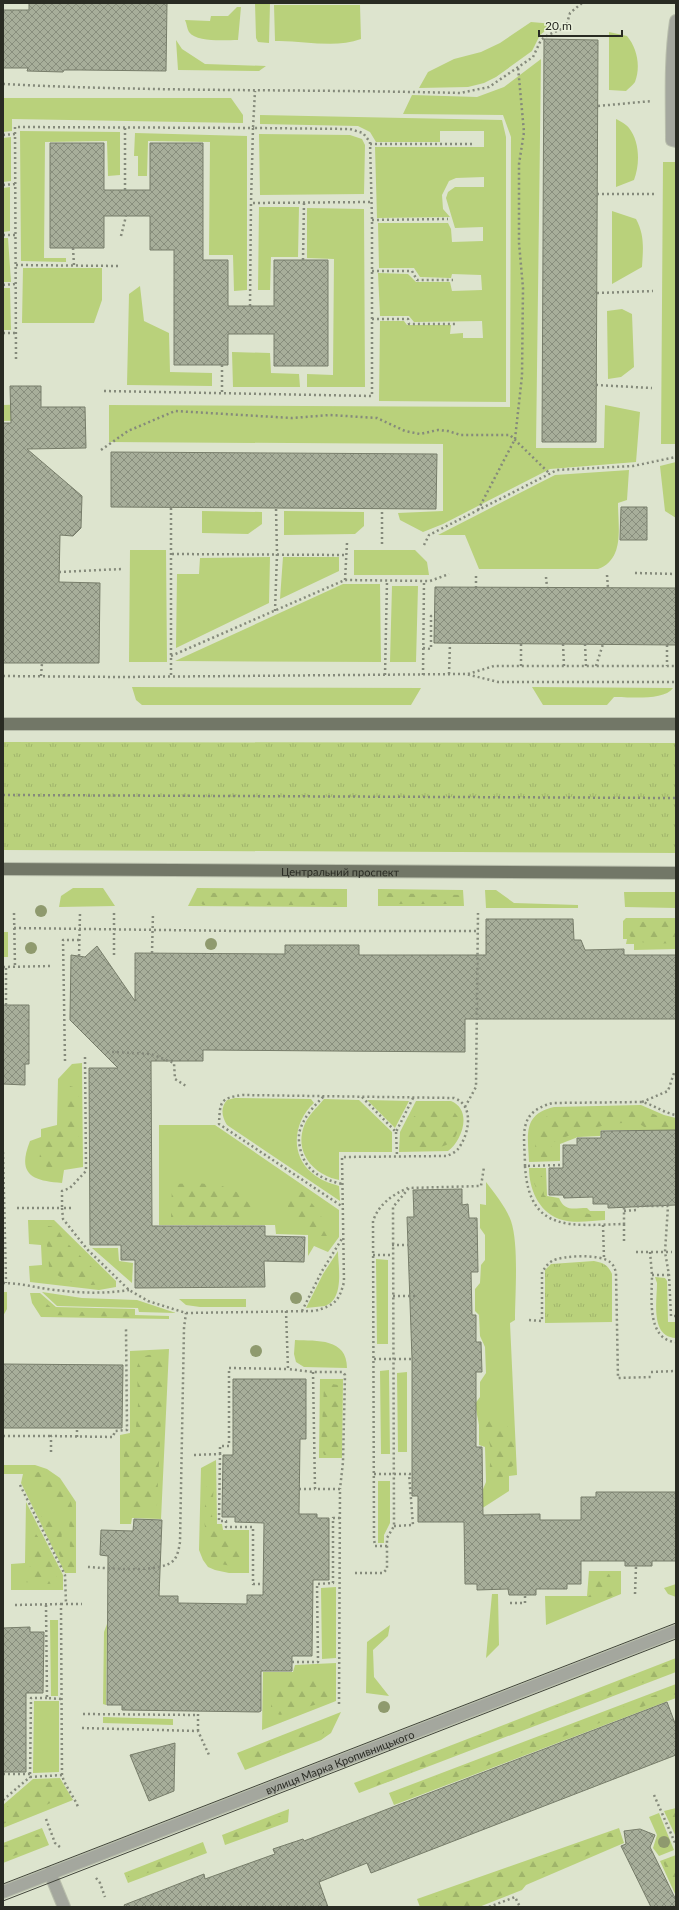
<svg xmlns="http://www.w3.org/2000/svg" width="679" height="1910" font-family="Lato,sans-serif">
<defs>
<pattern id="forest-firs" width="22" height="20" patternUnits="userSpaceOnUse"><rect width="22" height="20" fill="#b9d17b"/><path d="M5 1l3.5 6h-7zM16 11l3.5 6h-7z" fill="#9fb46a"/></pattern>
<pattern id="park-tufts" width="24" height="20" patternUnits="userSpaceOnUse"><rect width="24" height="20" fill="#b9d17b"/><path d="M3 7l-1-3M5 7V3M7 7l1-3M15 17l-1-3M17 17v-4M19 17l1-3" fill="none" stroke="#9fb46a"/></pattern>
<pattern id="building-cross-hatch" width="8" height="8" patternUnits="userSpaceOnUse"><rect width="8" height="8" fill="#a7ae9a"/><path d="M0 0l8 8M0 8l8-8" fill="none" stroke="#888e7d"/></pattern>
</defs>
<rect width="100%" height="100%" fill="#dde4ce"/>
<path fill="#b9d17b" d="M255,3H270L269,43L258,42L256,38Z
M274,5H360L361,39C334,49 303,40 275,41Z
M237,7H241L238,40C226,40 197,43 189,32C187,29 187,24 185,20L210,21L211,16H228Z
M531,22L554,24L540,35L532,51L496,77L484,83L468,87L419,88L428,72L454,59L481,52L500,43Z
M609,32L627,36C637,48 641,66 635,82C633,85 629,88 626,91L609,90Z
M176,40L182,49L205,64L266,66L259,71L178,70Z
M541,59L536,448H604L605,405L640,412L636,462L550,469L443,524L423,532L400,520L398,513L443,511V444L109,442V405L510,407L511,137L503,115L403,114L412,95L477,97L504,87Z
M3,98H231L243,115V123L12,119V131L3,132Z
M260,115L502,120L506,137V402L379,401L380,321H404L407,325H451L450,334L463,333V338H483L482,321L414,322L409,316H380L378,273L408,274L416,282H450L452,291L482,290L481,275L452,274L451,278L420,277L414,268H379L378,223H448L451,229L452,242L483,241V227L455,228L446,198L448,192L455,187H484V177L456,178L449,181L442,195L443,209L450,217L377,218L375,147H484V131H440V142H376L370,132L358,126L260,124Z
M616,119C620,121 626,124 629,128C640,142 640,164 634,180L616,187Z
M20,131L120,132V175L108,176L107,141L45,142L44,258H66V262L21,261Z
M135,133L247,136V290L234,291L233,255H209L210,142L148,141L147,176H138V156H134Z
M259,134L350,135L362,139L365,145L364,194L260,195Z
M11,137V181L3,182V138Z
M663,162H676V444H661Z
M10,187V231L3,232V188Z
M259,207H299L298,257H271L270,290H258Z
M307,208L364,209L365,387H307V374L333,375L334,259L307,258Z
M612,211L636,219C645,236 643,249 642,267L612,284Z
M3,238H8L11,282H3Z
M23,268H102V300L94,323H22Z
M140,286L144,321L169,333L170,372L212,373V386L127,385L129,294Z
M3,288H10L11,330H3Z
M622,309L632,314L634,367L621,377L608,379L607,311Z
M232,352L270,353L271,373L299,374L300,387H233Z
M32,404V420L3,421V405Z
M676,462V518L665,511L660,466Z
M629,470L627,500L618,503C618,527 625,559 598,569H479L465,535H438L555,475Z
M202,511L262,512V524L248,534L202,533Z
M284,511L364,512V526L355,534L284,535Z
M130,550H166L167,662H129Z
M354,550H415L427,562L429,575H354Z
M270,557L269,603L176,648L177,574H199L200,558Z
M283,557H339V571L280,599Z
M343,584H380L381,662L175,661Z
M392,586H418L416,662H390Z
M132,687L421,688L411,705H142L136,700Z
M532,687L673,688C664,701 629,697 614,697L607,705H543Z
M73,888H103L115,906L59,907L61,896Z
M197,888L347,889V907L188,906Z
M378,889L463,890L464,906H378Z
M485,890H496L514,903L578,905V908H486Z
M624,892H676V908L625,907Z
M626,918H676V949L634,950V944H626L627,939H623V921Z
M3,932H8V957H3Z
M82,1063L83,1167L64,1170L62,1183C31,1181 17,1174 30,1141L41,1137V1129L57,1125L58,1079L72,1064Z
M235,1098L311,1099L314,1103C294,1121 289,1154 312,1173C320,1180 329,1183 339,1186L340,1201L227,1125C222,1117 220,1108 227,1100Z
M324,1099L359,1100L392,1132V1152H339V1180C314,1175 294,1153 304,1126C308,1115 317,1108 324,1099Z
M367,1100L409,1101L395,1128Z
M416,1101H451C473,1110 462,1141 448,1151L399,1152L400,1132Z
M641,1105L664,1115L676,1118V1140L640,1135L639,1130H601L600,1136L578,1137L560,1144V1161L529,1162C528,1136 522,1114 554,1107Z
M159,1125H215L339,1210V1237L328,1252L314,1246L308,1256V1235L276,1234L275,1225H159Z
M529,1168H546L547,1196L559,1198C565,1212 573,1208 587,1208L590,1211H605V1220C591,1221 573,1224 559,1219C538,1211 529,1188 529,1168Z
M486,1182C495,1194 506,1207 511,1221C519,1245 515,1294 515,1320L510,1323L517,1475L509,1476V1491L481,1509V1494L486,1482L485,1447L479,1445V1425L475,1404L480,1397V1382L486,1373L485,1347L480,1336L479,1315L475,1311V1289L480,1283L481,1265L485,1260V1235L480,1228V1204L486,1205Z
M28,1220H54L116,1281V1287L99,1290L30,1282L29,1266L42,1265L41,1245L29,1244Z
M92,1248H118L119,1261L133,1263L132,1283Z
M338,1251C338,1266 345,1299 325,1306C319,1307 312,1307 306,1308L323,1274Z
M376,1259L388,1260V1344H377Z
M655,1277L665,1278L667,1281L668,1322H676V1338C650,1337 657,1301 657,1283Z
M3,1292H7V1309L3,1316Z
M42,1292L82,1298L137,1300L176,1313L139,1312L138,1308L57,1306Z
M30,1293H40L56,1307L135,1309V1315L169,1316V1319L41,1317L32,1303Z
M179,1299H246V1307H200L186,1305Z
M295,1340C317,1341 347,1338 347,1368L304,1367L296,1362L294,1354Z
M169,1349L161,1519L132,1518L131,1524H120V1435L130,1433V1351Z
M389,1370L390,1454H381L380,1371Z
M407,1372V1452H398L397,1373Z
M320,1379H343L342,1458H319Z
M216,1460L217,1524H222L223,1530H249V1573H229L215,1570L208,1567L203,1560L199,1550L201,1468Z
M3,1465H35L47,1469L60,1478L76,1502V1573H65L21,1483L23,1474H3Z
M378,1481H390V1523L384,1535V1543H378Z
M26,1502L63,1575V1590H11V1564L25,1563Z
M589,1571H621V1594L546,1625L545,1596H587Z
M676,1584V1597L668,1594L664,1588Z
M336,1587V1658L322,1659L321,1588Z
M492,1594H498L499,1645L486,1658Z
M50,1620H58V1696H51Z
M107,1624L106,1705L103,1704L104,1632Z
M390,1625L388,1636L373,1650L374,1677L389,1696L366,1693L367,1642Z
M676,1658V1672L359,1793L354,1783Z
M336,1663V1701L262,1730L263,1672H293L295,1665Z
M676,1684V1698L394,1805L389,1793Z
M34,1701H59V1772L33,1773Z
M341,1712L331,1733L321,1740L245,1770L237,1753Z
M103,1717L173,1719V1725L103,1723Z
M60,1778L73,1800L3,1828V1805L33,1779Z
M676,1808V1837L664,1811Z
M289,1809L288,1822L225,1845L222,1835Z
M659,1813L674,1850L659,1856L653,1848L657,1835L649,1817Z
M42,1828L49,1845L3,1863V1843Z
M619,1828L624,1843L526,1885L522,1890L479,1907H420L417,1899Z
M203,1842L207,1853L128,1883L124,1873Z
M676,1855V1896L660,1861Z"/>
<path fill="url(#forest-firs)" d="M326,892L336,893L340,905H203L198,900L204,893Z
M383,893L461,895L462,904H384L380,898Z
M649,921H676V943C661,943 626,948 627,926L634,923Z
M70,1086L80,1089L76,1114L79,1139V1154L68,1162L52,1170L39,1162C40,1150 42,1142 53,1135C56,1133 59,1132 60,1129C66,1120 66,1099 70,1086Z
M437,1106L452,1109L460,1120C459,1127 458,1133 454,1139C445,1151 418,1150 405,1146C401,1124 416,1110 437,1106Z
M590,1108L648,1112L656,1115L672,1125L669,1133C662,1132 654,1132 648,1129C645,1128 642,1125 639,1124C619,1118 570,1133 552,1143V1158H542C535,1151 535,1148 535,1138C533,1111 570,1109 590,1108Z
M537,1175L542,1176L544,1195C550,1201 553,1201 560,1205C563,1207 565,1210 568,1211C578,1215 588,1210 595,1218C586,1218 573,1220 564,1218C550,1214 539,1195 534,1183Z
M198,1183L222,1186L239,1193L255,1210L250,1218L228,1220L181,1219L171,1217L172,1184Z
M292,1189L303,1192L314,1206L327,1225L328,1236H315L295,1220L288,1207L287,1194Z
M48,1226L56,1227L65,1241L99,1274L103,1284C82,1287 64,1283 49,1268L48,1249L45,1239Z
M34,1297C45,1297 47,1308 57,1310C79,1314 104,1311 126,1310L133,1317L47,1315L35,1303Z
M164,1354L157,1505L142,1511L126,1510L123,1495L124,1455L127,1440L136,1427L138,1404L137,1367L140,1359L148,1355Z
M326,1383L338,1385L341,1396V1448L333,1454L324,1455L321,1447L324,1386Z
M490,1420H506L515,1450V1464L506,1471L495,1490L489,1479L491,1449L485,1427Z
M41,1471C76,1485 76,1518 75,1550H70L69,1518L64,1508L33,1480V1474Z
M207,1476L214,1481L212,1515L214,1527L241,1542L244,1562L238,1567L220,1564L209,1555L204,1520Z
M41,1514L55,1520L62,1526C62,1539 58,1554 73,1559L75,1566L72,1570H68L64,1564L41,1518Z
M32,1530C42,1538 55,1568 58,1581L49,1584L24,1582L23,1576L31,1565Z
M609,1574L616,1588L615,1595L586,1605L580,1604L590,1595L594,1578Z
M676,1660V1670L451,1756L390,1781L362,1790L361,1785L446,1749Z
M297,1679H323L331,1683L332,1698L321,1703L280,1715L271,1711V1696L283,1683Z
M676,1687V1694L402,1798L393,1799L394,1795L425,1781Z
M324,1726V1733L309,1742L252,1762L245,1758L249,1751L273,1741Z
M51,1782L59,1785L64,1797L3,1824V1810C19,1798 30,1784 51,1782Z
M676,1811V1833L668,1815Z
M280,1816L283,1820L255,1833L227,1842V1839L231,1834Z
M617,1832L620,1842L533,1878L516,1890L472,1907H426L431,1899L443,1893L609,1833Z
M38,1834L44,1842L34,1848L3,1860V1846Z
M201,1847L200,1851L133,1879L128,1878V1876L153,1864Z
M669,1858H676V1892L663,1862Z"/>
<path fill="url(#park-tufts)" d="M3,742L676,743V853L3,850Z
M594,1261C604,1263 608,1265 612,1274V1322L545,1323V1270L551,1264Z"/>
<path fill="url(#building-cross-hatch)" stroke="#777d6a" d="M29,3H167L166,71L80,70H64L63,72L27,71L28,68H3V10H29Z
M544,39L598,40L596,442H542Z
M50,143H104V190H150V143H203V260H228V306H274V260H328V366H274V334H228V365H174V250H150V216H104V248H50Z
M10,386H41V407H85L86,448L27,449L82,496L81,528L73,536L60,535L59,582L100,583L99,663H3V423H11Z
M111,452L437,454L436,509L111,507Z
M621,507H647V540H620Z
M435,587L676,588V645L434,643Z
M486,919H573L574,940H581L585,950L624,949V955H676V1019H465V1052L203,1050V1061H151L152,1226H265V1236L305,1237L304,1262L264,1261L265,1287L135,1288V1260H121V1245H90L89,1068H118L70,1020L71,955L85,957L97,946L135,1001V953L285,954V945H359V955H486Z
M3,1005H29V1064H25V1085L3,1084Z
M676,1130V1205L608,1208V1204H593V1197L564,1198L563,1195H549V1168H563V1145H577V1138H601V1131Z
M462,1189V1205L468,1204L469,1218H477L478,1272H471L472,1315H476V1342H481L482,1372H476V1447H482L483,1515L540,1514V1520H581V1497H596V1492H676V1561H652V1566H625V1561H581V1584H567V1589H536V1595H509L508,1589L477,1590V1584H465L464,1522H418V1496H412V1359L407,1217H414L413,1190Z
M3,1364L123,1365L122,1428H3Z
M233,1379H306V1439H300L299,1514H317V1518H329V1580H313L312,1656H292V1671H261V1711L259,1712L122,1710V1705H107L108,1556L100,1555L101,1530L133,1531L134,1519L162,1520L159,1596H178V1603L247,1604V1595H263L264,1523L235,1522V1517H222L223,1455H233Z
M30,1627V1632H44L43,1693H26V1772H3V1628Z
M667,1702L676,1726V1755L371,1873L367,1863L319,1882L328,1907H125L124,1905L204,1874L205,1879L275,1854L273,1849L303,1839L304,1841Z
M175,1743L174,1791L149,1801L130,1755Z
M640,1829L655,1835L650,1847L676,1900V1907H651L621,1846L626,1844L624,1831Z"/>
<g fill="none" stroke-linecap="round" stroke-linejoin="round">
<defs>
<g id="minor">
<path d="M676,21C670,60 672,100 672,140L676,141"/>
<path d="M50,1873L64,1907"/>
<path id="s1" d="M3,1892L676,1631"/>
</g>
<g id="primary">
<path d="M3,724H676"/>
<path id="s2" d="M3,869L676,873"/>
</g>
</defs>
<use href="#minor" stroke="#b9bfac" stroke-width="14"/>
<use href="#primary" stroke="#b9bfac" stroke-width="14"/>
<path stroke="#858a7b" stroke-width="2.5" stroke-dasharray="2 3" stroke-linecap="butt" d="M3,84C155,92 308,89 460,93L489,87L533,57L541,40L548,35L566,27L570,13L582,3
M598,106L652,101
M3,135L15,134
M370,144H473
M3,185L15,184
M125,190V128
M597,194H654
M372,220L448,219
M3,235H15
M121,236L126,216
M73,248L74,265
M303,260L304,202
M16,265L119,266
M372,271H412L417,280H453
M3,285L16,284
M597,293L653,291
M250,306L251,203L371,202
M372,319H408L409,324H457
M3,333H16
M16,359L15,127L253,128L251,203
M222,365V393
M596,385L652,388
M104,391L372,396V220L370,142L363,133L350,129L253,128L255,91
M101,450L128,431L175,411L292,418L330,415L377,418L405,431L420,434L438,430L448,431L461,435H510L550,474
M171,508V677
M478,510L515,439L522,376L523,288L519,243V164L524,132L518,67
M382,544V509
M424,545L429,535L557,470L633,466L676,457
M172,554L347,555
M59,572L122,569
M635,573L676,574
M607,575L608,588
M476,576V587
M546,577L547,587
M345,580L347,543
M275,611L277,554L276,508
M563,644L564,666
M585,644L586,666
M667,645V666
M423,648L431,649V616L434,617
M171,656L345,580L430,581L449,574
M521,666V644
M596,666L603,644
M449,674L450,643
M468,674L494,666H676
M385,675L387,581
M423,675L424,581
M3,676L121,677L466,674L498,682H676
M41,676L42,663
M3,795L676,798
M14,913L15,967
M114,913V956
M14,928L237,931H477
M152,953L153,913
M79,956L80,913
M3,967L51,966
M6,1005V967
M112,1052L151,1054L174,1063L175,1079L186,1086
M65,1061L63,940H79
M323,1097C314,1106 304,1117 300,1130C298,1136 299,1142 300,1148C305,1171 321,1179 342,1184
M362,1097L396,1132L413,1098
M642,1102L668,1091L674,1073
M465,1107L476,1087L478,913
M396,1132L397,1156
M3,1152L6,1283
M560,1165L525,1166C525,1136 516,1112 553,1103L642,1102C654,1105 664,1113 676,1115
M525,1166C529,1234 572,1225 624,1224V1208
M17,1208H62L63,1219L87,1249L129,1290L148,1301L186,1313L315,1311C335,1305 339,1301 344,1282L342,1157L447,1156C451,1154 456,1152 458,1149C469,1135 475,1105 454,1098L243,1095C220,1098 220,1101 219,1124L343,1207
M71,1208H62V1191L70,1188L86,1171L85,1057
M624,1211L636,1210L638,1206H668L665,1252L669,1275L671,1316H676
M624,1224V1243
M603,1225L604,1258
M392,1245H408
M636,1252H672
M650,1252L652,1275
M373,1255H392
M669,1275H652C652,1296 646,1340 676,1342
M3,1283C21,1283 37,1288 55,1290C80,1293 104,1294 129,1290
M393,1296H415
M286,1311L288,1369L313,1372H343L345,1375L343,1462L340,1489
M302,1311L322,1271L343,1237
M529,1320L542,1321V1272C545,1268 547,1264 552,1261C564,1255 600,1254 610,1262C614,1265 615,1269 616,1273L618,1378L651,1377
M374,1359H412
M313,1372L315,1489H340L339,1706
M651,1372L676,1371
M3,1436H51
M77,1437V1428
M51,1452V1436L113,1437L115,1431L127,1430L126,1329
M220,1454V1446H229V1368L288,1369
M194,1455L220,1454L219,1521H226V1527H253V1584H263
M374,1474H412
M20,1485L65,1575L66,1604
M299,1489H315
M394,1526L413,1525L409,1474
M387,1546H375L374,1539L373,1221C379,1204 392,1195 408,1188
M88,1567C107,1568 162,1574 174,1560C178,1555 179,1548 180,1542L184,1328L186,1313
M355,1573H383L387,1569V1538L394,1526L393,1207L409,1188L481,1186L484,1167
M635,1594L636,1566
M510,1603H525V1595
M61,1604H82
M15,1605L61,1604L62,1775C65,1787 74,1796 78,1807
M46,1605L47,1698L61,1699
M292,1662H318L317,1584L333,1583V1518H340
M47,1698H31L30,1777L62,1775
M83,1714L198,1715
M82,1728L198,1731L209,1755
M198,1731V1711
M3,1774H30
M654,1795L676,1845
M3,1800L30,1777
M46,1819L55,1843L61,1848
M96,1878L100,1883L105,1897
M489,1907L515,1897L520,1907"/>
<use href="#minor" stroke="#a4a79e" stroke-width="12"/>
<use href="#primary" stroke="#727767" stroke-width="12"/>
<path stroke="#41443a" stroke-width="1" d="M3,1884L676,1623
M3,1901L676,1639"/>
</g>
<g fill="#8f9a6e">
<circle cx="41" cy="911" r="6"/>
<circle cx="211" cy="944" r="6"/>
<circle cx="31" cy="948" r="6"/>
<circle cx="296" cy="1298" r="6"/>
<circle cx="256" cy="1351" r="6"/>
<circle cx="384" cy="1707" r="6"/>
<circle cx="664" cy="1842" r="6"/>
</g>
<g text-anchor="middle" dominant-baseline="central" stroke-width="3.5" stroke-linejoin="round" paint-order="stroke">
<g font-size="11" fill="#292b23" stroke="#eaf1db">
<text stroke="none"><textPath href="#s2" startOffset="337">Центральний проспект</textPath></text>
<text stroke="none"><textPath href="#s1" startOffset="361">вулиця Марка Кропивницького</textPath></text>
</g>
</g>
<rect width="679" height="1910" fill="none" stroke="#292b23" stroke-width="8"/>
<path d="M539 30v6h83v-6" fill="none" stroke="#292b23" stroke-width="2"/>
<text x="545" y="30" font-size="12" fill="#292b23" stroke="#eaf1db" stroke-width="3" paint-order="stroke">20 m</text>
</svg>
